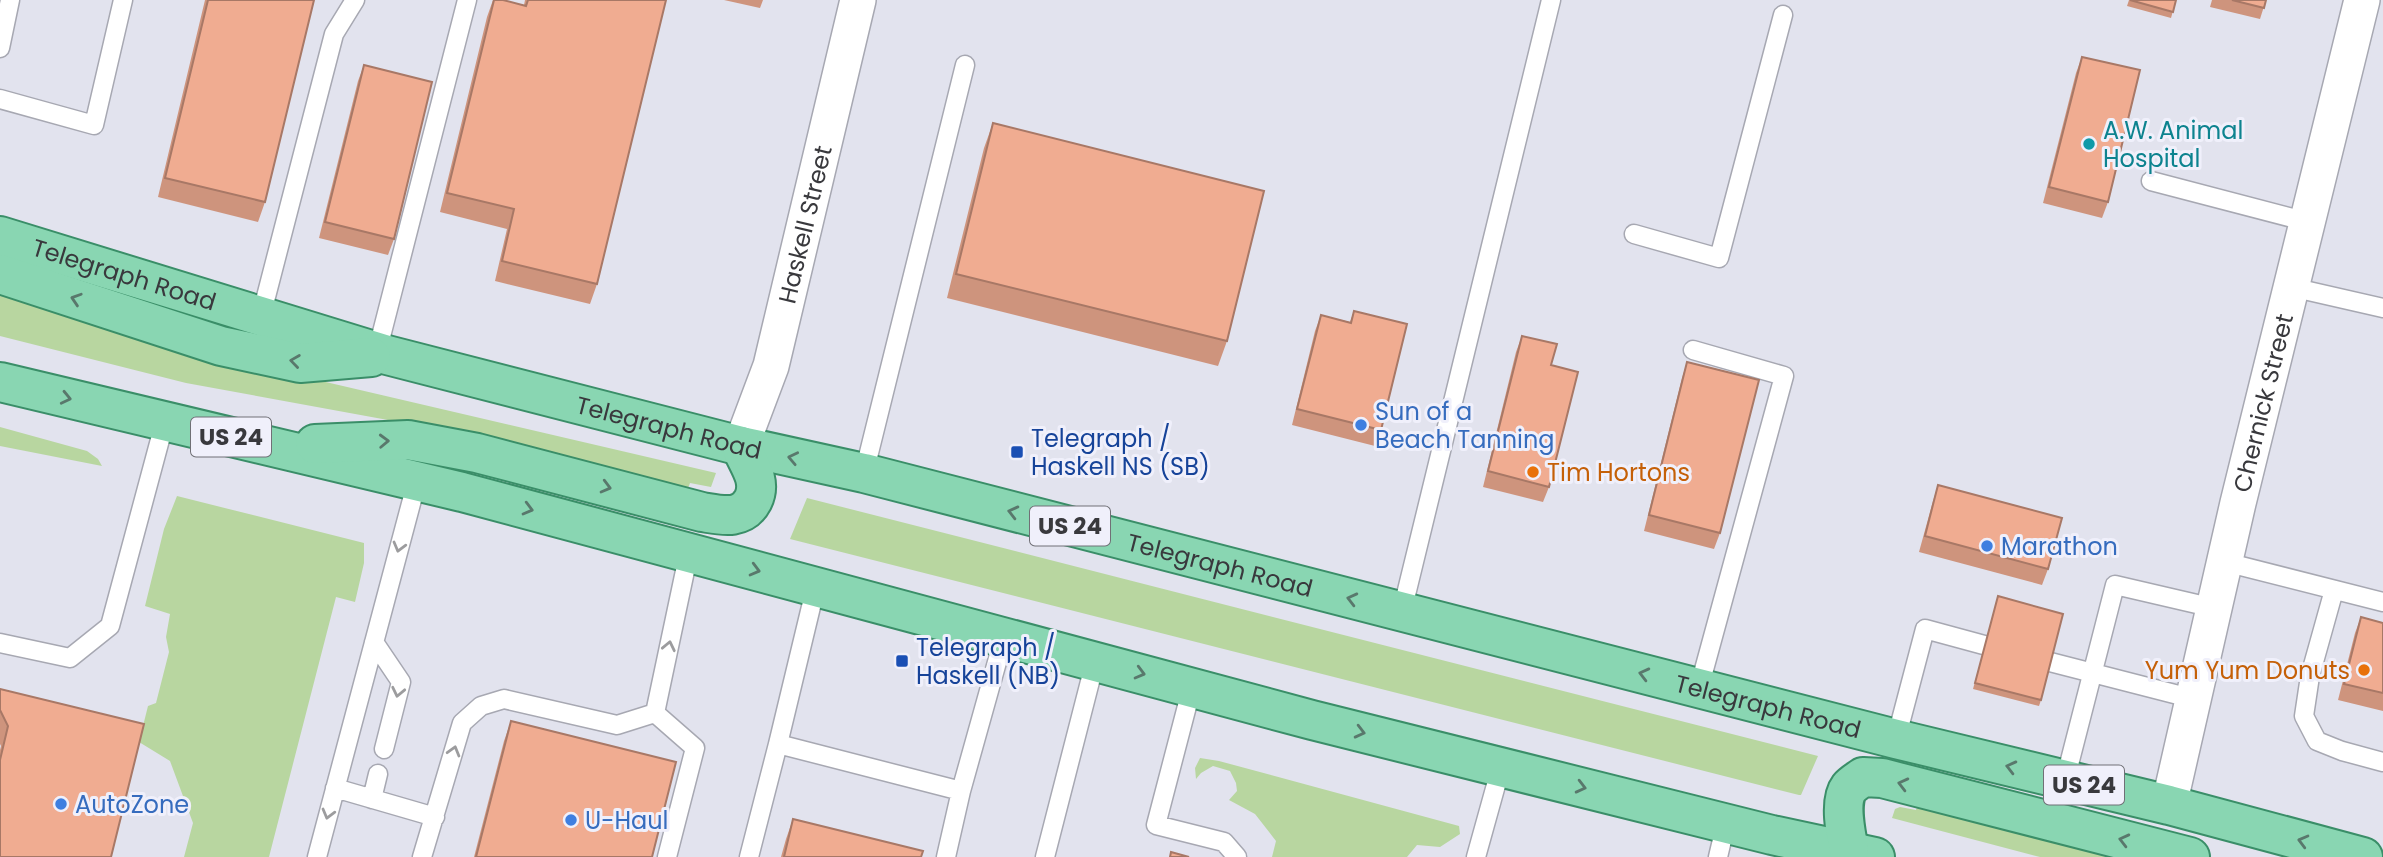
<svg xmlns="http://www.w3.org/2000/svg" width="2383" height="857" font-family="Poppins,sans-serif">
<rect width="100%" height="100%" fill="#e2e3ee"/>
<path fill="#b8d6a0" d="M0,287L214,356L716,473L711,487L690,483L687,491L448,431L186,383L0,336Z
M0,427L87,451L98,459L102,466L0,446Z
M177,496L364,543V563L355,602L336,597L269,857H184L193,823L170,761L139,742L148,706L156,703L169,652L166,637L170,614L145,606L164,529Z
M807,498L1818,756L1801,795H1799L790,539Z
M1200,758L1219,761L1459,826L1460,834L1440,847L1417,845L1407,857H1272L1276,841L1255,814L1229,800L1237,791L1236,783L1230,771L1213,766L1201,773L1196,779L1195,768Z
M1919,801L2132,857H2040L1892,818L1895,809L1900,807L1916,810Z"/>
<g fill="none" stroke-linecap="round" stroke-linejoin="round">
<defs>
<path id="lane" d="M0,48L10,0
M0,99L94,125L123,0
M2151,181L2308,222
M1634,234L1719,258L1783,15
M2291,287L2383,308
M261,316L334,34L355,0
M1693,350L1784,376L1699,688
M377,352L467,0
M864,473L965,65
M2225,562L2383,602
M816,586L778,744L961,791L1004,637
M2334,590L2310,676L2304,716L2317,741L2342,751L2383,762
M1402,611L1551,0
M374,642L401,682L384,749
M0,643L70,658L110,626L165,421
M2050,662L2194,699
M1192,687L1156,825L1224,842L1237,857
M655,713L695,748L667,857
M655,713L689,552
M1896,739L1925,629L1984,645
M2065,780L2115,585L2214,608
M335,788L435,817
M372,799L378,774
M317,857L417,481
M422,857L462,723L481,706L504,699L617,725L655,713
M749,857L778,744
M946,857L961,791
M1045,857L1095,662
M1476,857L1501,767
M1718,857L1726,823"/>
<g id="street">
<path id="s1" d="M741,446L771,366L858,0"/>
<path id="s2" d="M2169,805L2238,503L2362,0"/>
</g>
<g id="primary">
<path id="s3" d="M0,236L387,355L741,446L864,473L1896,739L2169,805L2363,857"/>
<path d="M0,274L221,346L300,363L371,357"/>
<path d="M0,382L462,492L1312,720L1772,835L1875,857"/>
<path d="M315,444L408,440L477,453L702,512C721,515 742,521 753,500C756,494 757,486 755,478C752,467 745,457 741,446"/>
<path d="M1849,850C1846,835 1839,801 1849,788C1852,784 1859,780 1863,777L1882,778L2190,857"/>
</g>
</defs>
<use href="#lane" stroke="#a7a8b2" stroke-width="21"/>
<use href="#street" stroke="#a7a8b2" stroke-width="38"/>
<use href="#primary" stroke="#3a8e68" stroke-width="42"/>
<use href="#lane" stroke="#fff" stroke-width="18"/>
<use href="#street" stroke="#fff" stroke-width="35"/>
<use href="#primary" stroke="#89d6b2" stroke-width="38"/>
</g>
<path fill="#ce947d" d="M205,0H314L265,202L258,222L158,197Z
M493,0L524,5L525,0H666L597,284L590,304L495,281L507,229L440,212L487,17Z
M724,0H763L760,8Z
M2129,0H2176L2171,18L2127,6Z
M2212,0H2266L2260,19L2210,7Z
M2082,57L2108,202L2102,218L2043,203L2076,73Z
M364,65L394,239L388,255L319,238L358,81Z
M993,123L1227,341L1218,366L947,298L984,148Z
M1354,311L1381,430L1375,446L1292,425L1315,331L1321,315L1350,322Z
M1522,336L1551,365L1549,487L1543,502L1483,487L1516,352Z
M1687,362L1720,533L1714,549L1644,531L1682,378Z
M1938,485L2048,569L2042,585L1919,552L1933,501Z
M1998,596L2041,700L2039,706L1973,689Z
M2361,617L2383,623V711L2338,700L2355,633Z
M0,689L111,857H0V750L1,746L0,744Z
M511,721L652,857H474L504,741Z
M793,819L921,857H781L786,839Z"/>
<path fill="#f0ac91" stroke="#a87866" stroke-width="2" d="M208,0H314L265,202L165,178Z
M494,0H503L526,6L528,0H666L597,284L502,261L514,209L447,193Z
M2130,0H2176L2173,12Z
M2232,0H2266L2264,8Z
M2082,57L2140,70L2108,202L2049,187Z
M364,65L432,82L394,239L325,222Z
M993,123L1264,191L1227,341L956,274Z
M1354,311L1407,324L1381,430L1297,409L1321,315L1351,323Z
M1522,336L1557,344L1551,365L1578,372L1549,487L1488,471Z
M1687,362L1759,380L1720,533L1649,515Z
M1938,485L2062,518L2048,569L1925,536Z
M1998,596L2063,614L2041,700L1975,683Z
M2361,617L2383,623V693L2344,684Z
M0,689L144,724L111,857H0V760L8,726L0,710Z
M511,721L676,762L652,857H476Z
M793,819L923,851L921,857H784Z
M1171,852L1189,857H1170Z"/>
<defs><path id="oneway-chevron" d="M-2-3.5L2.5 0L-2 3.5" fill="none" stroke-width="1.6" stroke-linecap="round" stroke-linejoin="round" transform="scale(1.75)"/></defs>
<g stroke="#59786c">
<use href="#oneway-chevron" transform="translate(76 299) rotate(-162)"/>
<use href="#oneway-chevron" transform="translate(295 361) rotate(-172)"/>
<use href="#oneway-chevron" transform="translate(66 398) rotate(13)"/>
<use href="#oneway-chevron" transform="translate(384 441) rotate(-2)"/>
<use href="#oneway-chevron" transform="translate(793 458) rotate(-168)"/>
<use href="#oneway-chevron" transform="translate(606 487) rotate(15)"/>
<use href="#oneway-chevron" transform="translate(528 509) rotate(15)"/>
<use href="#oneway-chevron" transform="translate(1013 512) rotate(-166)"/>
<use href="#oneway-chevron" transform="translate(755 570) rotate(15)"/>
<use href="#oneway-chevron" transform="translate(1352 599) rotate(-166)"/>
<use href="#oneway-chevron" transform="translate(1140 673) rotate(15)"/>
<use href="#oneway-chevron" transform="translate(1644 674) rotate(-166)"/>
<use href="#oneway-chevron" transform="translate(1360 732) rotate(14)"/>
<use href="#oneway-chevron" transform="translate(2011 767) rotate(-166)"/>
<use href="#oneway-chevron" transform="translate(1903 784) rotate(-166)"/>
<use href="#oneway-chevron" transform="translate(1581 787) rotate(14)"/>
<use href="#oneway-chevron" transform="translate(2124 840) rotate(-166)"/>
<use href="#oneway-chevron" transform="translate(2303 841) rotate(-165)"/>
</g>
<g stroke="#9c9c9e">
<use href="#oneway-chevron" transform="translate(399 547) rotate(105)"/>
<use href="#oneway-chevron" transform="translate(669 646) rotate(-78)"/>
<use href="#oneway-chevron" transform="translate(398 692) rotate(102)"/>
<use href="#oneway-chevron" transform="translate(454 751) rotate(-74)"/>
<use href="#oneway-chevron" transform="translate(328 814) rotate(105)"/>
</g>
<circle fill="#0f9aa8" stroke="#f0f0fb" stroke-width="2.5" cx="2089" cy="144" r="7"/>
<g fill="#3f7fe0" stroke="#f0f0fb" stroke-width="2.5">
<circle cx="1361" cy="425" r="7"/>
<circle cx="1987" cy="546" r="7"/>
<circle cx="61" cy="804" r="7"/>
<circle cx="571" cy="820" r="7"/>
</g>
<g fill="#1a4fb4" stroke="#f0f0fb" stroke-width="2.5">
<rect x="1010" y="445" width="14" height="14" rx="3.5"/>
<rect x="895" y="654" width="14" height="14" rx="3.5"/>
</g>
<g fill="#e8710a" stroke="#f0f0fb" stroke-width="2.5">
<circle cx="1533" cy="472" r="7"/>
<circle cx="2364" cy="670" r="7"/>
</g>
<g text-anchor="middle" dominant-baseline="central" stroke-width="6" stroke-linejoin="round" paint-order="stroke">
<g fill="#f0f0fb" stroke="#707076" stroke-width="2">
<rect x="191" y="417.5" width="80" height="39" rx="5"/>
<rect x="1030" y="506.5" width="80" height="39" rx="5"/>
<rect x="2044" y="765.5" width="80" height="39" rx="5"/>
</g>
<g font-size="23" font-weight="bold" fill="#39393d">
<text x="231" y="437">US 24</text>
<text x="1070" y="526">US 24</text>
<text x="2084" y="785">US 24</text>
</g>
<g font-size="24" fill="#0d838f" stroke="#f0f0fb" text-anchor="start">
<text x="2103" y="130">A.W. Animal<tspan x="2103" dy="28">Hospital</tspan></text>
</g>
<g font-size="24" fill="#39393d" stroke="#f0f0fb">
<text stroke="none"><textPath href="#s1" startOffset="231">Haskell Street</textPath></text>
<text stroke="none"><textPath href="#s3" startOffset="130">Telegraph Road</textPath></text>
<text stroke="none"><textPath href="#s2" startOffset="413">Chernick Street</textPath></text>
<text stroke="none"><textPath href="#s3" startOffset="696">Telegraph Road</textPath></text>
<text stroke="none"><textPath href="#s3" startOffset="1264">Telegraph Road</textPath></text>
<text stroke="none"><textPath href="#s3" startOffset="1830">Telegraph Road</textPath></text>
</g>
<g font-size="24" fill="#366cbe" stroke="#f0f0fb" text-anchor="start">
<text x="1375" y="411">Sun of a<tspan x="1375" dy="28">Beach Tanning</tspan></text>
<text x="2001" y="546">Marathon</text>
<text x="75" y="804">AutoZone</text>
<text x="585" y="820">U-Haul</text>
</g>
<g font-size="24" fill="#164399" stroke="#f0f0fb" text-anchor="start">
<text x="1031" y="438">Telegraph /<tspan x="1031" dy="28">Haskell NS (SB)</tspan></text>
<text x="916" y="647">Telegraph /<tspan x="916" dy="28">Haskell (NB)</tspan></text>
</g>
<g font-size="24" fill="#c56008" stroke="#f0f0fb" text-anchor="start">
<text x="1547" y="472">Tim Hortons</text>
<text x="2350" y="670" text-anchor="end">Yum Yum Donuts</text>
</g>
</g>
</svg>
